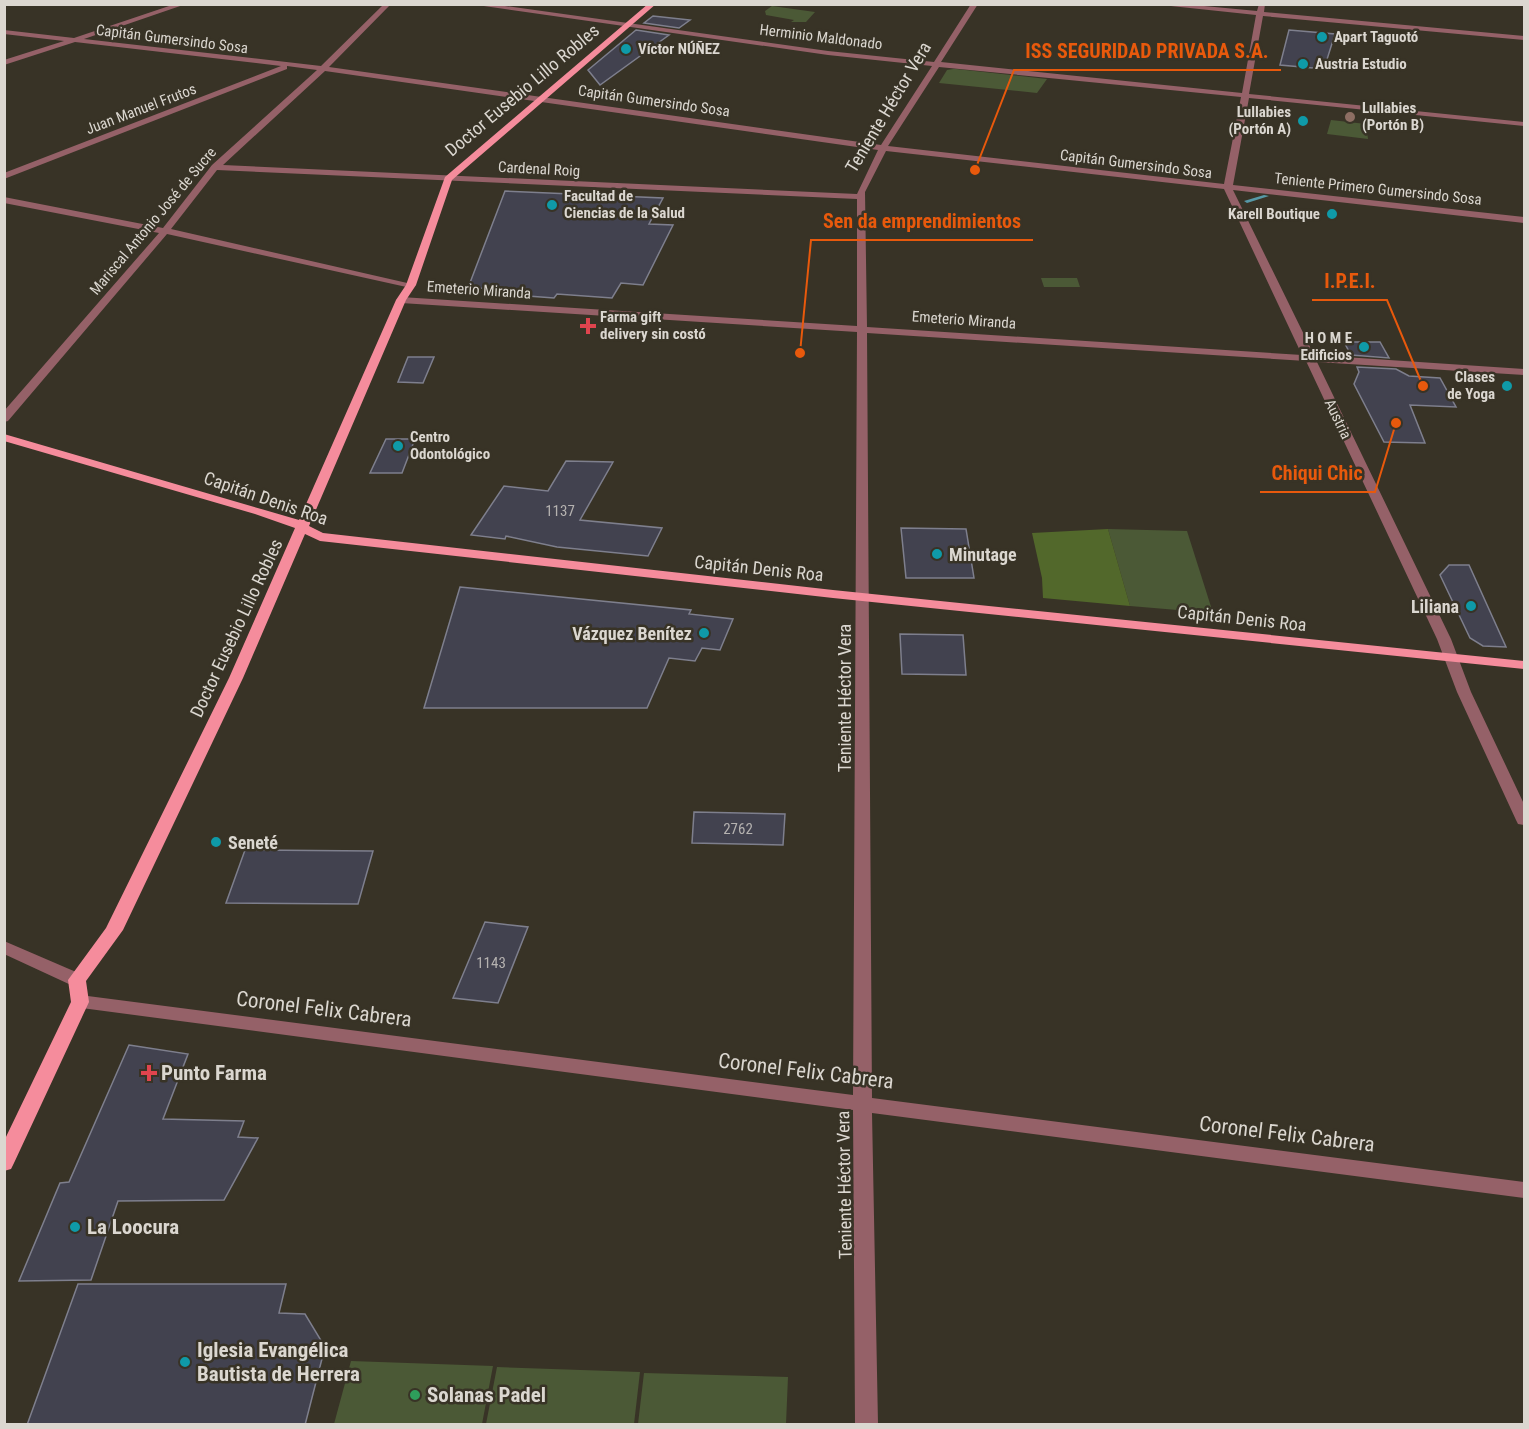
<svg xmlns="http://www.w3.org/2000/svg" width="1529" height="1429" font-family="'Roboto Condensed',sans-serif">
<rect width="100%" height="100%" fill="#383326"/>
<path fill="#4b5936" d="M772,6L815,12L806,22H791L794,20L766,15L765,11Z
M953,69H956L1047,79L1037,93L939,83L947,70Z
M1331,120L1366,124L1368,139L1327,134Z
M1041,278H1077L1080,287H1044Z
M1108,529L1187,531L1213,613L1130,606Z
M351,1361L493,1366L482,1424H334Z
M497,1367L640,1372L634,1424H486Z
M644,1373L788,1377L786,1424H638Z"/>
<path fill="#52682b" d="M1108,529L1130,606L1043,598L1042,578L1032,533Z"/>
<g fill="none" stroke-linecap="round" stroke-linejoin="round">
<path fill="#5699a7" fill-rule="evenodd" d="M1264,195L1269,196L1247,203L1244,201Z"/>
</g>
<path fill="#42424f" stroke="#7e7f8d" stroke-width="1.5" d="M653,16L690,20L679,28L644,23Z
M636,30L669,35L600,85L588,70Z
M1289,30L1335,34L1324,69L1280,65Z
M505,191L663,198L649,224L673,225L643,285L621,283L612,298L557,294L554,298L515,295L520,289L468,288Z
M1344,342H1380L1389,358L1351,355Z
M408,357H434L423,383L398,382Z
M1357,367L1396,369L1409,376L1440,378L1456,407L1410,405L1425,443L1384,442L1354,384L1359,372Z
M386,439H415L402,473H370Z
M566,461L613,462L580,520L662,528L648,556L557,547L506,536L505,539L471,535L504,486L548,491Z
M901,528L966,529L974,578H906Z
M1449,565H1469L1506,647L1483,646L1470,638L1440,575Z
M460,587L691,610L689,614L733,619L720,650L702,648L695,661L669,658L647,708H424Z
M900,634L963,635L966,675L902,674Z
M694,812L785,814L783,845L692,843Z
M245,850L373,851L358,904L226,903Z
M485,922L528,927L498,1003L453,998Z
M129,1045L188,1054L163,1119L244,1121L238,1137L258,1138L224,1200L118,1201L91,1280L19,1281L60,1183L69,1182Z
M78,1284H286L279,1313L305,1314L325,1347L305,1425H27Z"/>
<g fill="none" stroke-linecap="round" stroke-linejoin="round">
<path fill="#956168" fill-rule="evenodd" d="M175,4H186L84,39L321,66L384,4H391L329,67L881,145L932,66L828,55L470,4H491L828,51L934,62L971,4H978L941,62L1242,93L1256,15L1152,4H1183L1257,11L1259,4H1265L1264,12L1524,36V40L1263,16L1249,94L1524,122V126L1249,98L1233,185L1524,217V223L1233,190L1314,355L1524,369V375L1317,362L1451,639L1471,692L1524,804V825L1518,824L1516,820L1457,692L1437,639L1306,361L867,333L872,1098L1524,1182V1198L872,1113L878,1424H855L853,1110L74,1007L71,1002L74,997L80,995L853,1095L857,332L401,303L396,300L401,297L857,326V199L217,170L171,229L416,285L411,288L167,234L8,421L4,422V411L159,233L4,203V197L163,228L212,165L317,70L287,66V69L4,179V173L281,66L75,42L4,65V60L64,41L4,34V30L74,38ZM939,67L1241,97L1224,184L888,146ZM325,71L878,150L857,194L223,165ZM886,151L1224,189L1302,355L867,327L865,192Z
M4,941L83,975L86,980L83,985H71L4,954Z"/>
<path fill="#f58c9c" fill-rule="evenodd" d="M648,4H656L452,180L416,285L406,300L309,526L323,533L833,590L1524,661V669L833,598L320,541L305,534L243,678L123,930L86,981L89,1002L14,1163L11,1169L4,1171V1141L71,1002L68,980L106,928L229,678L295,528L255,514L4,441V434L299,520L396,300L406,285L445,177Z"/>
</g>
<g fill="#0f9aa8" stroke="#383326" stroke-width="2">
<circle cx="1322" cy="37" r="6"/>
<circle cx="626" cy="49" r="6"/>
<circle cx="1303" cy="64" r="6"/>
<circle cx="1303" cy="121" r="6"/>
<circle cx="552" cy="205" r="6"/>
<circle cx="1332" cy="214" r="6"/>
<circle cx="1364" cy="347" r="6"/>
<circle cx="1507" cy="386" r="6"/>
<circle cx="398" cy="446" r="6"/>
<circle cx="937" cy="554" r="6"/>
<circle cx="1471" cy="606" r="6"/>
<circle cx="704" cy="633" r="6"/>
<circle cx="216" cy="842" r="6"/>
<circle cx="75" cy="1227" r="6"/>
<circle cx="185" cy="1362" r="6"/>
</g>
<circle fill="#8d6e63" stroke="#383326" stroke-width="2" cx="1350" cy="117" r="6"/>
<g fill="#e0444e" stroke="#383326" stroke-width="2">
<path d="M585 317h6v6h6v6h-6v6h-6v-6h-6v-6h6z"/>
<path d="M146 1064h6v6h6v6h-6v6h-6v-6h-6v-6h6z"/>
</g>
<circle fill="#2e9e5b" stroke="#383326" stroke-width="2" cx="415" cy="1395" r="6"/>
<g text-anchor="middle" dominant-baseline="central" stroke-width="5" stroke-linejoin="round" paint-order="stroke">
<g font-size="15" fill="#dbd7d0" stroke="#383326">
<text transform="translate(821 37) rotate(7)">Herminio Maldonado</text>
<text transform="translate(172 39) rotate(7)">Capitán Gumersindo Sosa</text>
<text transform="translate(654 101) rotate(8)">Capitán Gumersindo Sosa</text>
<text transform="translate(141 109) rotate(-21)">Juan Manuel Frutos</text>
<text transform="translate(1136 164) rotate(7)">Capitán Gumersindo Sosa</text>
<text transform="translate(539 169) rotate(3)">Cardenal Roig</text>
<text transform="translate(1378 189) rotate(6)">Teniente Primero Gumersindo Sosa</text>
<text transform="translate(153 221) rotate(-50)">Mariscal Antonio José de Sucre</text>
<text transform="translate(479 290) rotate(4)">Emeterio Miranda</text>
<text transform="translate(964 320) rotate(4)">Emeterio Miranda</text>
<text transform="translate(1338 419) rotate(64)">Austria</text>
</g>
<g font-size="15" font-weight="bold" fill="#dbd7d0" stroke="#383326" text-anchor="start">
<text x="1334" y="37">Apart Taguotó</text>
<text x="638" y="49">Víctor NÚÑEZ</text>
<text x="1315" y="64">Austria Estudio</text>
<text x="1362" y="108">Lullabies<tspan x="1362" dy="17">(Portón B)</tspan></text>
<text x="1291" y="112" text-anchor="end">Lullabies<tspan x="1291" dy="17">(Portón A)</tspan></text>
<text x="564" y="196">Facultad de<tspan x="564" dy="17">Ciencias de la Salud</tspan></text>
<text x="1320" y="214" text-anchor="end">Karell Boutique</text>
<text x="600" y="317">Farma gift<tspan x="600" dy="17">delivery sin costó</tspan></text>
<text x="1352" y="338" text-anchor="end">H O M E<tspan x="1352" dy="17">Edificios</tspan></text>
<text x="1495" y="377" text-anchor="end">Clases<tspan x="1495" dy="17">de Yoga</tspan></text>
<text x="410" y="437">Centro<tspan x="410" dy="17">Odontológico</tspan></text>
</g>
<g font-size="15" fill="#b5b2b0">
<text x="560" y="511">1137</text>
<text x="738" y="829">2762</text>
<text x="491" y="963">1143</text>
</g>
<g font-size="18" fill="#dbd7d0" stroke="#383326">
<text transform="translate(522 90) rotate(-40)">Doctor Eusebio Lillo Robles</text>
<text transform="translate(888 107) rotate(-59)">Teniente Héctor Vera</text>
<text transform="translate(266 498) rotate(19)">Capitán Denis Roa</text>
<text transform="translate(759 568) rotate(6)">Capitán Denis Roa</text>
<text transform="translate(1242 618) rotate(6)">Capitán Denis Roa</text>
<text transform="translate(236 628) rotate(-65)">Doctor Eusebio Lillo Robles</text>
<text transform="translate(844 698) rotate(-90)">Teniente Héctor Vera</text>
<text transform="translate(844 1185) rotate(-91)">Teniente Héctor Vera</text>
</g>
<g font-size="18" font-weight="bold" fill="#dbd7d0" stroke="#383326" text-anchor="start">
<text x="949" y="554">Minutage</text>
<text x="1459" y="606" text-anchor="end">Liliana</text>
<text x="692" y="633" text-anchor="end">Vázquez Benítez</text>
<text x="228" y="842">Seneté</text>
</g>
<g font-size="21" fill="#dbd7d0" stroke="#383326">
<text transform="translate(324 1009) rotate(7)">Coronel Felix Cabrera</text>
<text transform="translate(806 1071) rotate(7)">Coronel Felix Cabrera</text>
<text transform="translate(1287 1134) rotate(7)">Coronel Felix Cabrera</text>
</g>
<g font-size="21" font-weight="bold" fill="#dbd7d0" stroke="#383326" text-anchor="start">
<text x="161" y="1073">Punto Farma</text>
<text x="87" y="1227">La Loocura</text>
<text x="197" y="1350">Iglesia Evangélica<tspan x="197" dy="24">Bautista de Herrera</tspan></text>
<text x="427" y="1395">Solanas Padel</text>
</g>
</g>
<path fill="none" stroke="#e8590c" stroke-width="2" d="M975 170L1014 70H1281M800 353L811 240H1033M1423 386L1387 300H1312M1396 423L1375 492H1260"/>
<g fill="#e8590c" stroke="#383326" stroke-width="2">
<circle cx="975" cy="170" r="6"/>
<circle cx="800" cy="353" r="6"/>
<circle cx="1423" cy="386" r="6"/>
<circle cx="1396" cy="423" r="6"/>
</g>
<g font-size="20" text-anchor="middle" font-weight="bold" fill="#e8590c" stroke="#383326" stroke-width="5" stroke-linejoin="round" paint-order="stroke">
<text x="1147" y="58">ISS SEGURIDAD PRIVADA S.A.</text>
<text x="922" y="228">Sen da emprendimientos</text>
<text x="1350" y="288">I.P.E.I.</text>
<text x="1317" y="480">Chiqui Chic</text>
</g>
<rect width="1529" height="1429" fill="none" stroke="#dbd7d0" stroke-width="12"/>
</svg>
